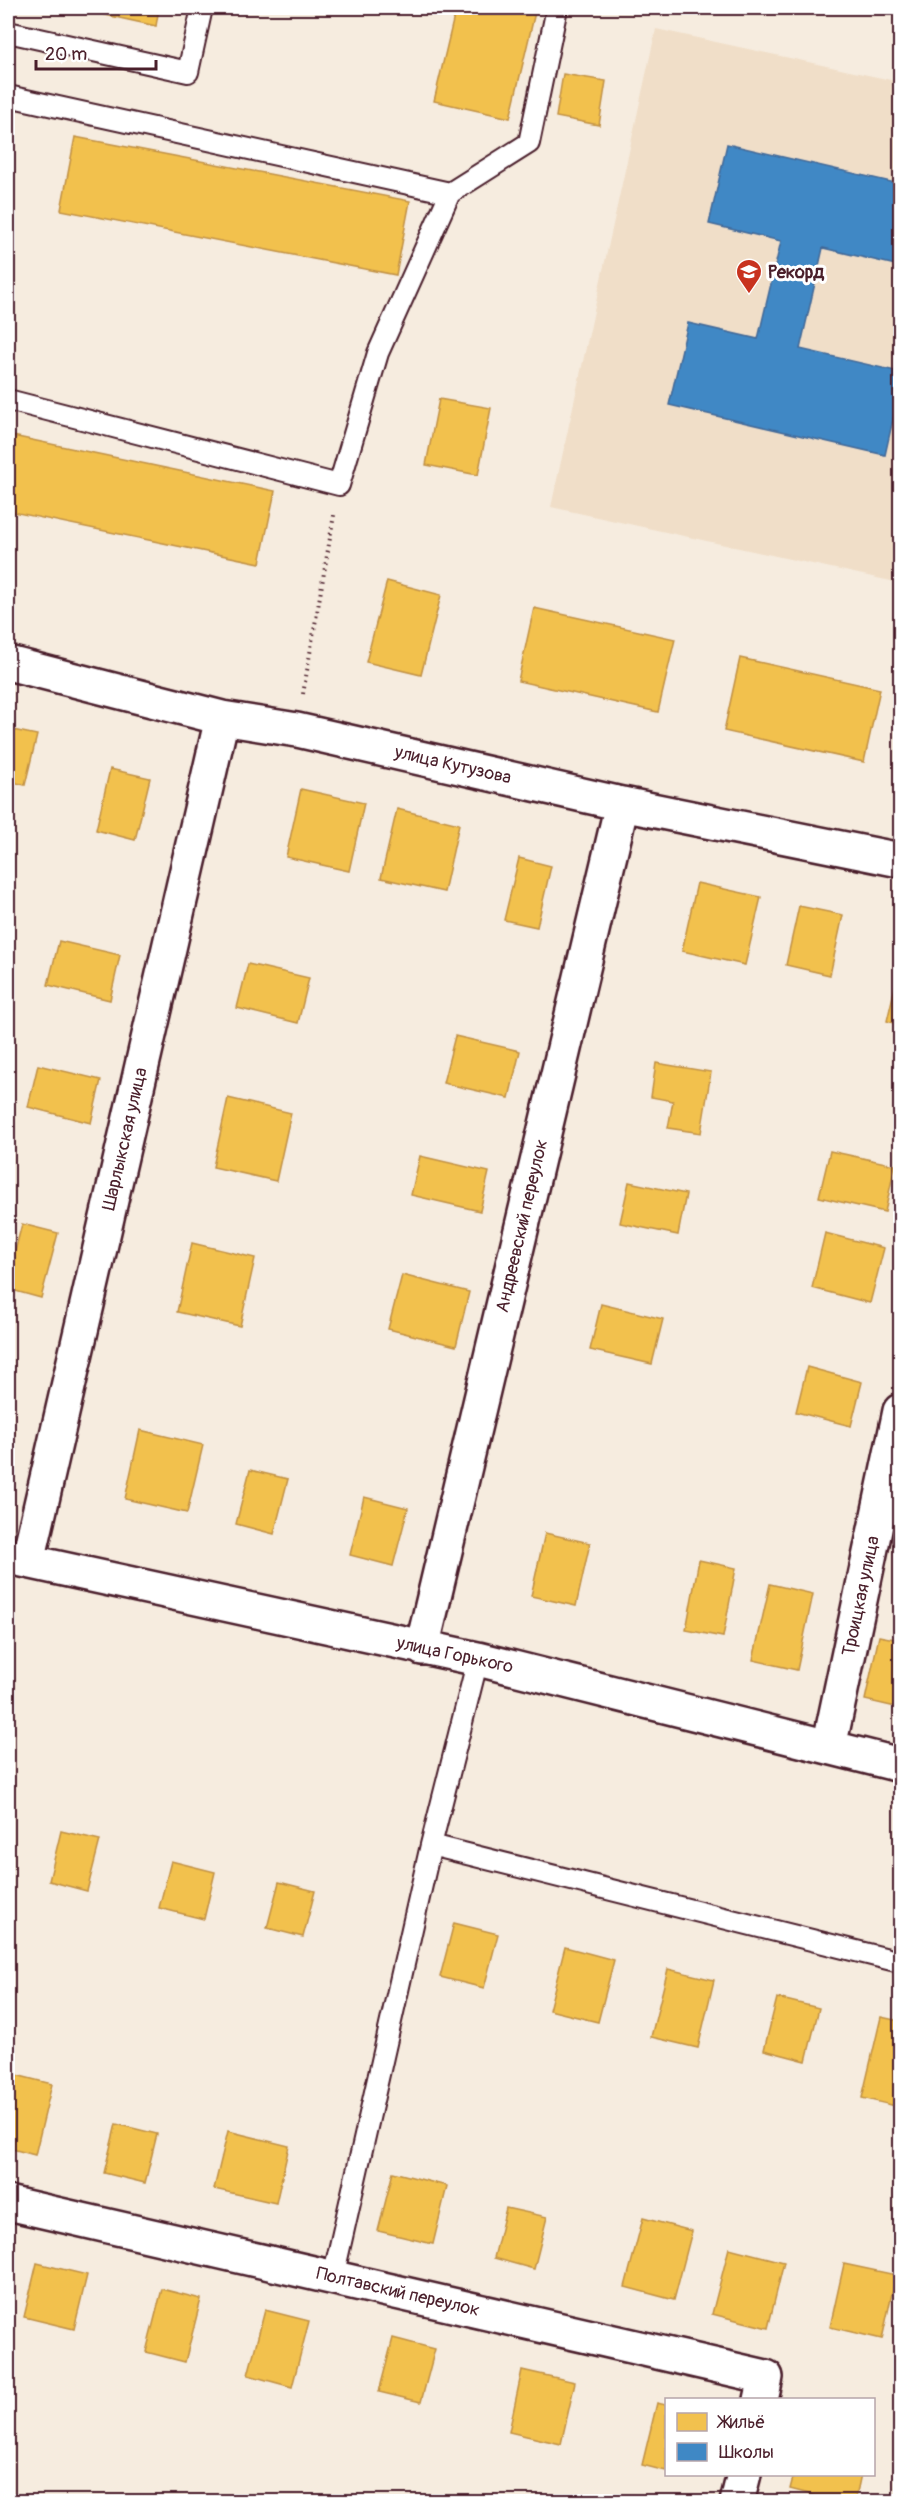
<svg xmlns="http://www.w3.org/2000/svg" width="908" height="2509" font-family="Pangolin,sans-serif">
<rect width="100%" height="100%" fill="#f6ecdf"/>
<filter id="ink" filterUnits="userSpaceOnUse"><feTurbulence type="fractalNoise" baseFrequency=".0167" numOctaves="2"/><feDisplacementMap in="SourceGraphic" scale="12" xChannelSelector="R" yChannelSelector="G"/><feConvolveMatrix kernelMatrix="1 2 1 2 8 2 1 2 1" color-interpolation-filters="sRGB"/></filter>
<g filter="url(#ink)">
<path fill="#f0dec8" d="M656,29L900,82V583L551,507Z"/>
<path fill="#f2c14e" stroke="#c09044" stroke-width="1.5" d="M74,8H159L156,26Z
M456,8H536L510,118L434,101Z
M563,74L606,81L599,125L556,117Z
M75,137L410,201L396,275L61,210Z
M439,399L491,408L478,475L426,465Z
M8,435L275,491L260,563L8,511Z
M387,581L441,595L421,675L366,662Z
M534,608L675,639L658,712L518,681Z
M740,658L880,689L864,762L724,731Z
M8,729L37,735L25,785L8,781Z
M110,769L150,778L135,840L96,830Z
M301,789L364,803L349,871L286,857Z
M397,809L459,824L444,892L381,878Z
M519,858L551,866L537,927L504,920Z
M697,883L761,897L745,965L682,951Z
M799,906L843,915L830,975L786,965Z
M59,941L120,955L110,1000L48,985Z
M248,964L309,978L298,1023L237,1008Z
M900,966V1025L887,1021Z
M455,1036L520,1051L509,1098L443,1083Z
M656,1063L711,1072L701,1133L668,1128L673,1101L651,1097Z
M38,1065L101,1080L91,1123L28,1107Z
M228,1098L291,1113L276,1181L213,1167Z
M830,1151L895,1165L885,1212L819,1197Z
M420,1156L489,1172L480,1211L411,1195Z
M629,1182L686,1194L678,1235L620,1223Z
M22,1224L58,1233L41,1298L8,1289V1278Z
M825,1233L884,1248L870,1303L812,1288Z
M192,1243L255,1258L240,1326L177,1312Z
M402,1275L469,1292L456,1346L388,1329Z
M601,1304L663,1319L652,1364L590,1350Z
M807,1367L862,1382L851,1426L796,1412Z
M8,1429L15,1431L8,1462Z
M140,1430L203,1445L187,1513L125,1499Z
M250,1470L288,1479L274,1534L236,1524Z
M364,1497L408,1508L393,1566L350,1555Z
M545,1533L590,1543L576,1606L531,1596Z
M699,1560L736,1568L723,1637L686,1630Z
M770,1584L813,1594L797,1670L753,1660Z
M879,1636L900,1640V1708L865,1700Z
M61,1831L100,1840L87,1891L49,1881Z
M171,1861L215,1872L204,1919L159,1908Z
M279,1882L315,1891L303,1937L267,1928Z
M454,1923L498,1934L484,1988L440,1977Z
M565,1947L614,1960L598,2022L549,2010Z
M668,1969L714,1980L698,2048L651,2037Z
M777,1998L819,2008L806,2061L764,2050Z
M881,2017L900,2021V2107L862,2098Z
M8,2073L52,2084L35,2155L8,2148Z
M116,2124L157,2134L145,2183L104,2173Z
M228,2131L289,2146L276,2203L214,2189Z
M393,2172L447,2186L433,2244L378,2231Z
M506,2208L547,2217L534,2269L494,2258Z
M643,2218L692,2231L674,2300L625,2287Z
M729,2248L784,2262L768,2328L712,2314Z
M37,2263L87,2275L74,2329L24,2317Z
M844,2264L896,2275L882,2339L830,2327Z
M162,2289L201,2299L185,2362L146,2352Z
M265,2310L309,2321L292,2387L248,2375Z
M393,2338L435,2349L421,2402L379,2392Z
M522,2370L575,2382L561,2444L509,2432Z
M657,2403L666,2405V2471L642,2465Z
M794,2474H861L855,2502H840L790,2489Z"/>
<path fill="#3f88c5" stroke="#426897" stroke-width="1.5" d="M727,144L900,184V266L823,248L800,349L900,372V388L885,455L669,405L688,323L758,339L781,241L709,224Z"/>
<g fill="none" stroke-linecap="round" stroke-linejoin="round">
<defs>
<path id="lane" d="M8,32L188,72L202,8
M8,96L450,193
M8,400L339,485L378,353L450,193L529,143L557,8
M431,1845L900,1962
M333,2277L431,1845L478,1659"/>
<path id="street" d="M8,663L222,718L297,730L622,804L900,860
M8,1557L478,1659L900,1765
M28,1561L222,718
M422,1648L622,804
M829,1747L900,1411
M8,2203L766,2377L761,2400
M737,2502L744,2474"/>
</defs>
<use href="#lane" stroke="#4a1f2b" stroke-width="24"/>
<use href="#street" stroke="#4a1f2b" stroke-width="38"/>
<path stroke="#4a1f2b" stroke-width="4" stroke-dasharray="1.5 4.5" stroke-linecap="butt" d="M303,694L334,515"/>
<use href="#lane" stroke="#fff" stroke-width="20"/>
<use href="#street" stroke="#fff" stroke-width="33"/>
</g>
</g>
<defs>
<symbol id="school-pin" viewBox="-11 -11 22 30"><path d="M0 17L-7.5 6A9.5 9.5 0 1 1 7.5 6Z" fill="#c8321e" stroke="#fff"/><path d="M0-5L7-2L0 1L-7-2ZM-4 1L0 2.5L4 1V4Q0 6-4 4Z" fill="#fff"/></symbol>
</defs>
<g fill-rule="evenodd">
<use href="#school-pin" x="734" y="257" width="30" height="40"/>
</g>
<g text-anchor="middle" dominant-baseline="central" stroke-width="6" stroke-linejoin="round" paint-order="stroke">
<g font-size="18" font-weight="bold" fill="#4a1f2b" stroke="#fff" text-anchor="start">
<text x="768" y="272">Рекорд</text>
</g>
<g font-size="18" fill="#4a1f2b" stroke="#fff">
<text transform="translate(453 765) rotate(13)">улица Кутузова</text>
<text transform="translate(125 1139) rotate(-77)">Шарлыкская улица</text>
<text transform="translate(522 1226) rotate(-77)">Андреевский переулок</text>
<text transform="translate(861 1596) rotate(-78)">Троицкая улица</text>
<text transform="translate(455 1655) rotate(12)">улица Горького</text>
<text transform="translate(398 2292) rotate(13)">Полтавский переулок</text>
</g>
</g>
<rect width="908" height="2509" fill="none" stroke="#fff" stroke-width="30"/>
<rect x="15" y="15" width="878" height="2479" fill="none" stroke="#4a1f2b" stroke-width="2" filter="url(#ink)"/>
<rect x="665" y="2398" width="210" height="78" fill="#ffffff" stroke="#b7a5aa" stroke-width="1.5"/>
<rect x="677" y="2413" width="30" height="18" fill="#f2c14e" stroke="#b7a5aa" stroke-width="1.5"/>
<text x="719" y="2428" font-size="18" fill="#4a1f2b">Жильё</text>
<rect x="677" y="2443" width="30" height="18" fill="#3f88c5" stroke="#b7a5aa" stroke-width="1.5"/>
<text x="719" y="2458" font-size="18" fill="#4a1f2b">Школы</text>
<path d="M36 60v9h120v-9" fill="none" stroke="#4a1f2b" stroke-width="3"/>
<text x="45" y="60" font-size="18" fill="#4a1f2b" stroke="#ffffff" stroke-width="4.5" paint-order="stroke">20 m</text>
</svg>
